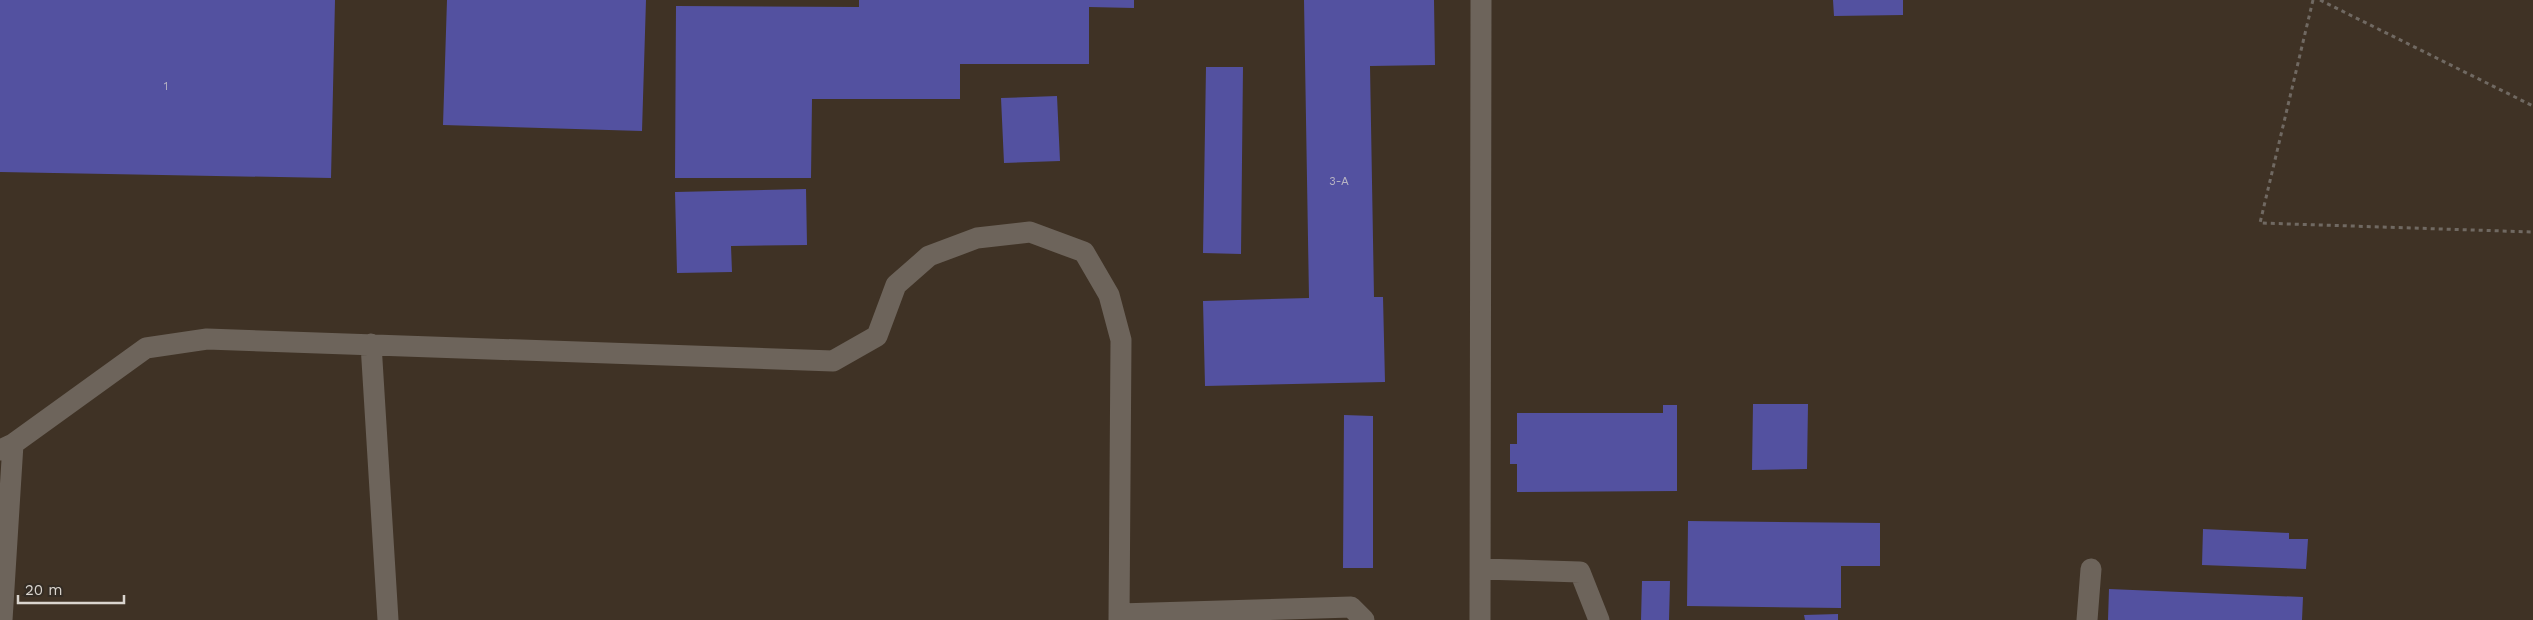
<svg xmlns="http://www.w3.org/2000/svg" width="2533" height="620" font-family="'Work Sans',sans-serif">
<rect width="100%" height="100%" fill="#342c24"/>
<path fill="#3f3225" d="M0,0H2533V620H0Z"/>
<path fill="#5351a0" d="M0,0H335L331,178L0,172Z
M447,0H646L642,131L443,125Z
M859,0H1134V8L1089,7V64H960V99H812L811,178H675L676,6L859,7Z
M1304,0H1434L1435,65L1370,66L1374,297H1383L1385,382L1205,386L1203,301L1309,298Z
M1833,0H1903V15L1834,16Z
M1206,67H1243L1241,254L1203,253Z
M1057,96L1060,161L1004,163L1001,98Z
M806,189L807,245L731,246L732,272L677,273L675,192Z
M1753,404H1808L1807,469L1752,470Z
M1663,405H1677V491L1517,492V464H1510V444H1517V413H1663Z
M1344,415L1373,416V568H1343Z
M1688,521L1880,523V566H1841V608L1687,606Z
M2203,529L2289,533V539H2308L2306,569L2202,565Z
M1642,581H1670L1669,620H1641Z
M2109,589L2303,597L2302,620H2108Z
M1838,614V620H1805L1804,615Z"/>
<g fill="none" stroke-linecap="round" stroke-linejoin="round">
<path stroke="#706962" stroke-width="3" stroke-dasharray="4 4" stroke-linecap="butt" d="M2313,0L2260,223L2533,232
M2320,0L2533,106"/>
<path stroke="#6d645b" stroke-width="21" d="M371,344L388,620
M0,450L13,444L146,348L207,339L833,361L877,336L896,285L929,256L977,238L1030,232L1084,252L1109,295L1121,340L1119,620
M1481,569L1580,572L1599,620
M1119,614L1351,607L1364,620
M2,620L13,444
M1480,620L1481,0
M2087,620L2091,569"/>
</g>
<g text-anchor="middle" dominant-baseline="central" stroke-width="4" stroke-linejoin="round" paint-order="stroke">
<g font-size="11" fill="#b8b4c3">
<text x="166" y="86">1</text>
<text x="1339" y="181">3-А</text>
</g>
</g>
<path d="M18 595v8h106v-8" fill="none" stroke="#dad5cf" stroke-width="2.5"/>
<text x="25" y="595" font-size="15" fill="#dad5cf" stroke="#342c24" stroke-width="4" paint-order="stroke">20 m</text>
</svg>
